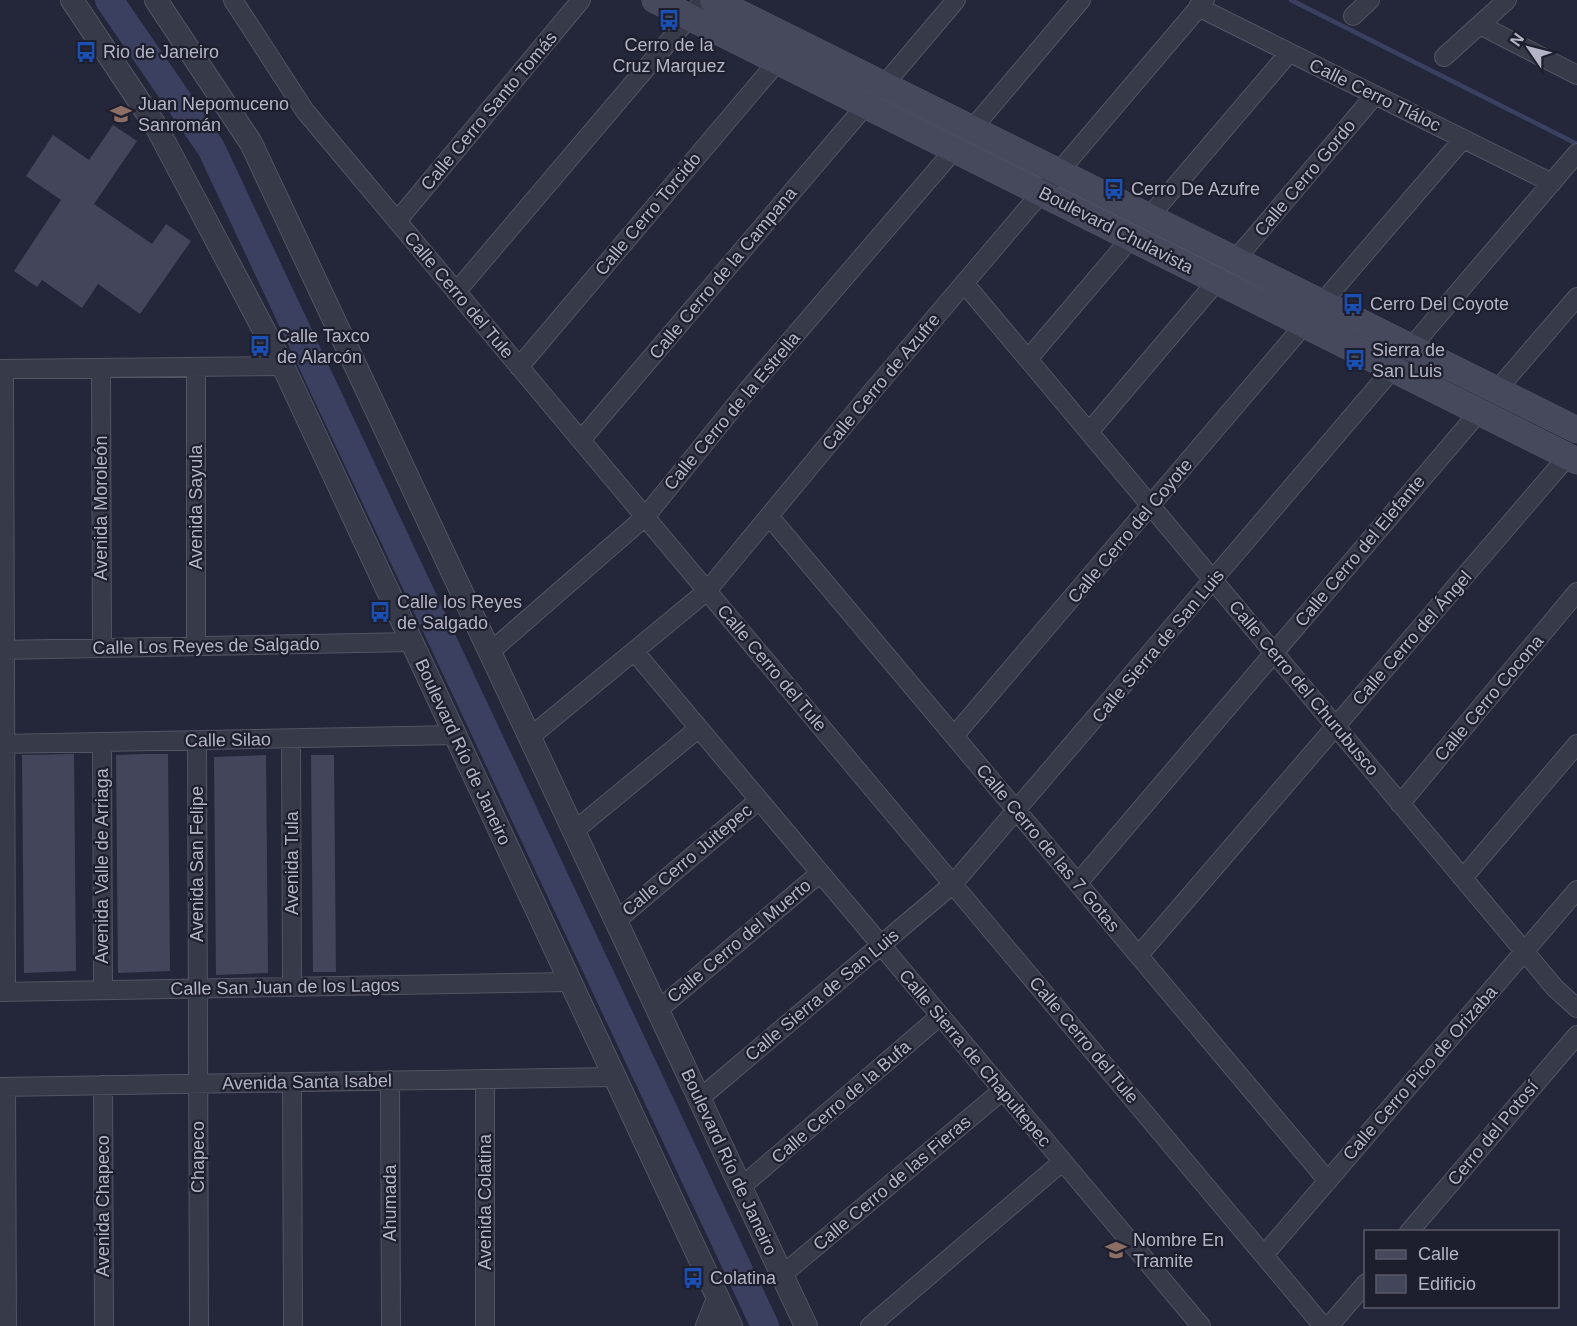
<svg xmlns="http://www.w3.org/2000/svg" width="1577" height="1326" font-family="Helvetica,sans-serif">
<rect width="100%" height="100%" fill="#242739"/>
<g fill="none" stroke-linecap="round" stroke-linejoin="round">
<path stroke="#3b4060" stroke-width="4.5" d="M1291,0L1577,144"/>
<path stroke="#3b4060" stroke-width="28" d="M109,0L211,148L765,1326"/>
</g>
<path fill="#43465a" d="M113,125L137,141L94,204L152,244L166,224L191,241L140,314L98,284L82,308L42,280L37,287L14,271L61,200L26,176L53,135L89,160Z
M74,754L76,971L24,973L22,755Z
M145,754H168L170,971L118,973L116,755Z
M266,755L268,973L216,975L214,757Z
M311,755H334L336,972H313Z"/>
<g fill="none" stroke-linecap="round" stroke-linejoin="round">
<defs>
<path id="minor" d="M233,0L305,111L1323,1326
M1198,7L1552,183
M1353,16L1370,0
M1480,25L1577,75
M1444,57L1507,0
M884,85L956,0
M972,129L1081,0
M1149,217L1289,53
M397,221L581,0
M1235,260L1375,95
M964,283L1555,988L1577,1008
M456,292L704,0
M1322,303L1463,139
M1028,359L1131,238
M196,367V647
M519,367L778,61
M101,368L102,648
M0,369L283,366
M4,369L6,991
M1497,390L1577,297
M1089,432L1217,281
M581,440L866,105
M769,516L1328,1181
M0,650L412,642
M634,651L1201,1326
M490,652L645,517L747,391L954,150
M954,736L1304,325
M530,737L707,591L870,394L1205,0
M291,739L292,987
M197,741L199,1326
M102,742L103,990
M0,744L455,735
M1400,804L1577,592
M574,831L699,728
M1463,878L1577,744
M1078,883L1479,412
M616,921L759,800
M1139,955L1568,456
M0,992L571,982
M658,1010L820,873
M390,1080L391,1326
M292,1082L293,1326
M103,1085L104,1326
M0,1087L614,1077
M6,1087L7,1326
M699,1099L953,884L1577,153
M741,1187L940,1016
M1409,1232L1577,1035
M1264,1255L1577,890
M782,1275L1003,1090
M485,1326V1079
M870,1326L1062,1162
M1329,1326L1366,1283"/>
<path id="tertiary" d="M72,0L157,128L283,366L731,1326
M156,0L251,143L806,1326
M707,1326L718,1299"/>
<path id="secondary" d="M655,0L1577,461
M713,0L1577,430"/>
</defs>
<use href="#minor" stroke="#535464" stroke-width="20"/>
<use href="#tertiary" stroke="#535464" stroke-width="24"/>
<use href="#secondary" stroke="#535464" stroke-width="27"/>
<use href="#minor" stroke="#373a49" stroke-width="18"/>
<use href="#tertiary" stroke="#373a49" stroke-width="22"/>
<use href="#secondary" stroke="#46485c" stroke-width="26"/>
</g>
<defs>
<symbol id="bus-bare" viewBox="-9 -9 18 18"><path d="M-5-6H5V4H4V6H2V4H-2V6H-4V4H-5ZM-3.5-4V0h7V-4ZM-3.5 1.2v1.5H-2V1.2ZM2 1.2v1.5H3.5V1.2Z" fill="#1a4fb4" stroke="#1d1f2e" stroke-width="2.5" paint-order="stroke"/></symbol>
<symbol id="school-bare" viewBox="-9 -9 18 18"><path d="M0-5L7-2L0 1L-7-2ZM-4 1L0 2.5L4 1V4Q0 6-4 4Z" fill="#8d6e63" stroke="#1d1f2e" stroke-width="2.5" paint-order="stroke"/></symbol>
</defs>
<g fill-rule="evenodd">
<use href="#bus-bare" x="654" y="5" width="30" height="30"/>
<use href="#bus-bare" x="71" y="37" width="30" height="30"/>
<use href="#school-bare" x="106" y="99" width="30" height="30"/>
<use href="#bus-bare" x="1099" y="174" width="30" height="30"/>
<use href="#bus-bare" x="1338" y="289" width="30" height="30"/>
<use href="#bus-bare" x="245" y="331" width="30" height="30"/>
<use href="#bus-bare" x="1340" y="345" width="30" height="30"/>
<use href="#bus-bare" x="365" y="597" width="30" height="30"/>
<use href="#school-bare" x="1101" y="1235" width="30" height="30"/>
<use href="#bus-bare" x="678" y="1263" width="30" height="30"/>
</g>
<g text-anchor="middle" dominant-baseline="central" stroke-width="4.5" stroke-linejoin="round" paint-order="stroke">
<g font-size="18" fill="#b3b4c5" stroke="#1d1f2e" text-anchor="start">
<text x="669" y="45" text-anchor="middle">Cerro de la<tspan x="669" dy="21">Cruz Marquez</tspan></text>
<text x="103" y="52">Rio de Janeiro</text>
<text x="138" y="104">Juan Nepomuceno<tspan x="138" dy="21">Sanromán</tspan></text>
<text x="1131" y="189">Cerro De Azufre</text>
<text x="1370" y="304">Cerro Del Coyote</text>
<text x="277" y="336">Calle Taxco<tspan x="277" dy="21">de Alarcón</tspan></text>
<text x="1372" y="350">Sierra de<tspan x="1372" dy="21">San Luis</tspan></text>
<text x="397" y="602">Calle los Reyes<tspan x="397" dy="21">de Salgado</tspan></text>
<text x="1133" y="1240">Nombre En<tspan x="1133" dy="21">Tramite</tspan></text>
<text x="710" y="1278">Colatina</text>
</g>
<g font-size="18" fill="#b3b4c5" stroke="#1d1f2e">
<text transform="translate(1375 95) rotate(26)">Calle Cerro Tláloc</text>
<text transform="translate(489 111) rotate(-50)">Calle Cerro Santo Tomás</text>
<text transform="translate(1305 178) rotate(-50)">Calle Cerro Gordo</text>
<text transform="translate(648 214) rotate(-50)">Calle Cerro Torcido</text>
<text transform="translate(1116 230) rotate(27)">Boulevard Chulavista</text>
<text transform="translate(723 273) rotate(-50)">Calle Cerro de la Campana</text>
<text transform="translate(459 295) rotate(50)">Calle Cerro del Tule</text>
<text transform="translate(881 382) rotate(-50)">Calle Cerro de Azufre</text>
<text transform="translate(732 411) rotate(-50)">Calle Cerro de la Estrella</text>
<text transform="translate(196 507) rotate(-90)">Avenida Sayula</text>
<text transform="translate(101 508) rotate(-90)">Avenida Moroleón</text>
<text transform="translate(1130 531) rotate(-50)">Calle Cerro del Coyote</text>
<text transform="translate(1360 551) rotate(-50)">Calle Cerro del Elefante</text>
<text transform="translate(1412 638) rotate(-49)">Calle Cerro del Ángel</text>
<text transform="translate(206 646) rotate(-1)">Calle Los Reyes de Salgado</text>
<text transform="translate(1158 646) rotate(-50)">Calle Sierra de San Luis</text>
<text transform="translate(772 668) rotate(50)">Calle Cerro del Tule</text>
<text transform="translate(1304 688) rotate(50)">Calle Cerro del Churubusco</text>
<text transform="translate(1489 698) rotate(-50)">Calle Cerro Cocona</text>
<text transform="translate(228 740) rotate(-1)">Calle Silao</text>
<text transform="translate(463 752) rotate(65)">Boulevard Río de Janeiro</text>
<text transform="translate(1048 848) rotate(50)">Calle Cerro de las 7 Gotas</text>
<text transform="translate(687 860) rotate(-40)">Calle Cerro Juitepec</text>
<text transform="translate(292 863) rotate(-90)">Avenida Tula</text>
<text transform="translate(197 864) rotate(-90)">Avenida San Felipe</text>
<text transform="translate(102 866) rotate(-90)">Avenida Valle de Arriaga</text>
<text transform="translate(739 941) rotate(-40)">Calle Cerro del Muerto</text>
<text transform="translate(285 987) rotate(-1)">Calle San Juan de los Lagos</text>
<text transform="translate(822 995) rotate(-40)">Calle Sierra de San Luis</text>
<text transform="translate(1084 1040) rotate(50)">Calle Cerro del Tule</text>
<text transform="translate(975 1058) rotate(50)">Calle Sierra de Chapultepec</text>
<text transform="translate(1420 1073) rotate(-49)">Calle Cerro Pico de Orizaba</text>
<text transform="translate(307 1082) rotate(-1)">Avenida Santa Isabel</text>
<text transform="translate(841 1102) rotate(-41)">Calle Cerro de la Bufa</text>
<text transform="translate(1493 1133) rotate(-50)">Cerro del Potosí</text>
<text transform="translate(198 1157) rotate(-90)">Chapeco</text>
<text transform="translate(729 1162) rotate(65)">Boulevard Río de Janeiro</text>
<text transform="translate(892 1183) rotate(-40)">Calle Cerro de las Fieras</text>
<text transform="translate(485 1202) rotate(-90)">Avenida Colatina</text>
<text transform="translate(390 1203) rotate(-90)">Ahumada</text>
<text transform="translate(103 1206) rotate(-90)">Avenida Chapeco</text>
</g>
</g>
<rect x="1364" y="1230" width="195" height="78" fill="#1d1f2e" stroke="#595b6a" stroke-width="1.5"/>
<rect x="1376" y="1250" width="30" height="9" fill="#46485c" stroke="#595b6a" stroke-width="1.5"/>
<text x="1418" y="1260" font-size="18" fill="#b3b4c5">Calle</text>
<rect x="1376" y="1275" width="30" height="18" fill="#43465a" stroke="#595b6a" stroke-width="1.5"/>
<text x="1418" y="1290" font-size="18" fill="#b3b4c5">Edificio</text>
<g transform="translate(1529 48) rotate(305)" stroke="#1d1f2e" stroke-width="4.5" paint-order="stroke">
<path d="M0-4.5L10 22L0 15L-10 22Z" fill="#b3b4c5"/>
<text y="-9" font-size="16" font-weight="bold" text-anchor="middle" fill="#b3b4c5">N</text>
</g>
</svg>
